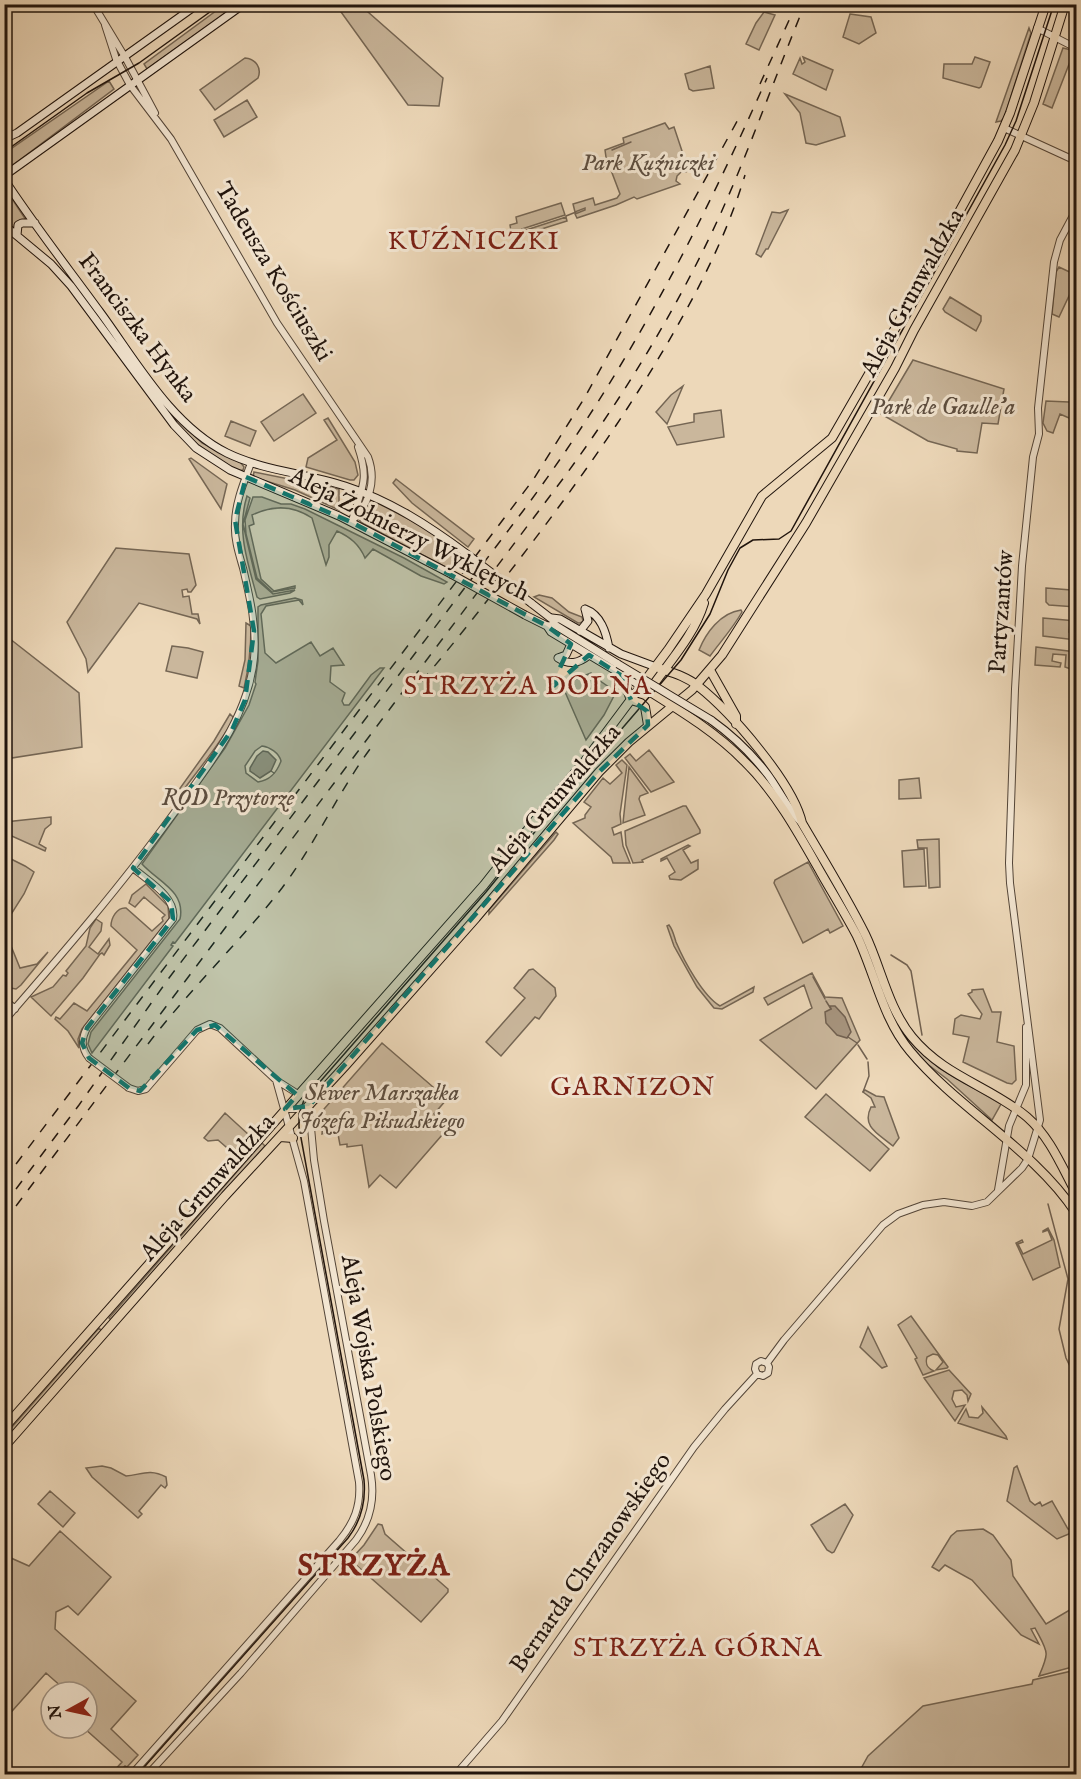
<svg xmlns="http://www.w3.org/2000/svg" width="1081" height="1779" font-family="'IM FELL English',serif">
<rect width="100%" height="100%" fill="#edd8b9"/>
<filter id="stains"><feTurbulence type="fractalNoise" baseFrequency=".00333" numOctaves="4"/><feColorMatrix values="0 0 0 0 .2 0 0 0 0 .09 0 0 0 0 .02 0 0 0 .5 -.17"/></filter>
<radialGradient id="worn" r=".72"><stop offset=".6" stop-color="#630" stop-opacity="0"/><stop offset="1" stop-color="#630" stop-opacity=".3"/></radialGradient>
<path fill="#cab79c" stroke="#756654" stroke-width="1.5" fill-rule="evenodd" d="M224,5H237L147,69L144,64Z
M336,5H360L443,78L439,106L408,105Z
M764,12L775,15L759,50L746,44L756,23Z
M850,14L871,17L876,33L859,44L843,37Z
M1029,28L1031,33L1004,118L1001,121L996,122Z
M1063,48L1071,50L1073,54L1052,108L1043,104Z
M803,57L833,70L826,90L793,74L800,58L802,64L805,62Z
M975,57L990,62L981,87L979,88L943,78L944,64H972Z
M245,58C256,59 262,68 258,78L215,110L200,90Z
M710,66L714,88L693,91L689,89L685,74Z
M109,81L114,89L9,168L5,169V153Z
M785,94L840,117L845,136L816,145L806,143L800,113Z
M247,100L257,117L224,137L214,120Z
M665,123L669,129L674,127L688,169L686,172L682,171L677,176L676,181L680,184L637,199L634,197L616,205L577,218L575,214L585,210V208L575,212L573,204L593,198L595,205L617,198L620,194L606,157L605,150L624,143L623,138Z
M7,191L26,220L14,229L5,221L4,192Z
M561,203L565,215L522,229L523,231L566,217L567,221L516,237L514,230L511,231L510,225L517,223L516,217Z
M788,210L768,249H766L761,257L756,254L772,212L780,213Z
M1059,267L1076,275V281L1059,317L1052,314L1056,272Z
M950,297L981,316V321L976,331L945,312L943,309Z
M913,360L1004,389L998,424L982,423L977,453L957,451V449L928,441L881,414Z
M683,386L667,424L656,412L671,395Z
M303,394L316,413L274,441L261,422Z
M1076,399V421L1060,414L1053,433L1047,431L1043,423L1046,401L1069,402Z
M721,410L724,437L677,445L668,427L694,422V414Z
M170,412L202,443L241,463L244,467L243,470L239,471C218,460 177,434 170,412Z
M328,418L355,462L358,475L354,480H350L306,467L308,458L337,440L324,420Z
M231,421L256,431L250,446L225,436Z
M191,458L227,484L221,509L189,459Z
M254,472L339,489V510L295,490L253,477Z
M396,479L474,539L468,547L412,503L393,483Z
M247,496L250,498L243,524L256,579L273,594L295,590L290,593L260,599L257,597C248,563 236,531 247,496Z
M253,497H262L281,504H291L305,509L404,558L447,582L444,584L421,576L373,549L365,558C359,544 350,537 337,531L329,545V557L326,565L312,518C293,505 273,505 252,515L254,524L249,526L261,579L274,591L295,586V588L272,592L257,578L246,534L245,520Z
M370,499L422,526L464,557L463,559L451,570L364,524L358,519L364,515Z
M116,548L189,554L196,585L191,592H188L187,589L182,590L183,597L189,596L192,614H198L200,624L197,619L139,603L88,672L86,659L67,622Z
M1046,588L1071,590L1070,602L1076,603V607L1049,605L1046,602Z
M539,595L552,598L569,612L582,617L583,621L580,623H578L534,597Z
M295,598L302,600L303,605L299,600L266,606L261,614L265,653L276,663L311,642L320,656L333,648L344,665L331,666L330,682L345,693L342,701L344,705H349L371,675L380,668H384L175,943L173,942L171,945L173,946L92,1053L88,1044L91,1032L180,919C186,891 157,881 142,864L225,748L249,705L256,684L255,682L258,661V607L261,605ZM262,746C270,747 279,753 281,761C277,772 271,780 258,782L246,773L245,766L255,751Z
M741,610L742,612C733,628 721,641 710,656L699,650C706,633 720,613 741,610Z
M1043,618L1076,621V623H1070L1069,632L1076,633V640L1043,636Z
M246,623L251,626C251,648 249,667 244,688L239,686L245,660Z
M5,635L79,693L82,747L5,759Z
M172,646L188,648L203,652L197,678L166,671Z
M1036,647L1076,652V671L1065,667L1066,655L1053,654L1052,661L1061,663L1060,667L1035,665Z
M591,673L593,676L616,692L604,715L586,740L562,685Z
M230,714L233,717V720C218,747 197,771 179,796L173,798L214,741Z
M649,750L674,782L651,792L625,758L630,754L636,761Z
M622,760L627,765L620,814L621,824L612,828L614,835L621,832L623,846L630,863H613L611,857L573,823L585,818V815L591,807L584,802L603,778L610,784L622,773L616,765Z
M629,767L648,793L640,796L639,799L645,815L623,823Z
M919,778L921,798L899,799V780Z
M683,806H686L700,830V833L642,860L643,862L633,863L626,845L625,831Z
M51,817V824L45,829L39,844L46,848L45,851L5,833V822Z
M556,832L558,834L554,840L489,914V910Z
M939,839L940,887L929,888L927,848H918L917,840Z
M688,845L690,846L683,850L691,863L698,860V869L681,880L670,879L669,876L675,872L667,858L661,861V859Z
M924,849L926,886L904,887L902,851Z
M5,856L25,866L34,872L24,894L5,924Z
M818,860L855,921L901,1027L910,1041L939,1068L1001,1104L992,1120L947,1079L922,1060L901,1034Z
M808,862L843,926L830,933L828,929L803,943L774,883L775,880Z
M146,884L168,906L169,919L82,1029L78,1039L79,1048L68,1031L55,1019L56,1017L60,1019L74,1003L87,1011L137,950L111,926C111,918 117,907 126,908L152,931L163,921L162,918L165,915L144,897L135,907L129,903L132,895Z
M96,919L102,923L101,931L89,947L98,954L109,939L110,945L104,955L102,953L100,954L83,978L51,1016L31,997L53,987L63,975L66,976L68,973L66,971L86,946L90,928Z
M669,925C673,930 674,936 676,942C684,961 703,996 720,1006L754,987L753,992L722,1009L714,1008L697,987L674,946L667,926Z
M9,941L20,968L37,964L48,952L21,985L16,989L5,987V946Z
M533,969L555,988L556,996L539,1019L535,1017L501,1056L486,1042L525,998L514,988L529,970Z
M812,973L825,997L842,998L860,1040L816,1089L760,1040L812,1008L804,985L768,1005L764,998Z
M983,989L992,1012H1001L997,1042L1014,1046L1016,1080L1012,1084L1007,1083L963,1062L969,1037L953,1034L955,1019L961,1015L980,1019L982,1014L968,994L972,992V990Z
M382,1043L447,1099L434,1114L449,1127L396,1188L380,1175L369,1187L362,1145L347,1147V1144L340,1145L337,1129L322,1134L324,1109Z
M865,1090L876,1096L884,1097L899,1138L893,1146C879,1134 861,1127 871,1107H875L871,1098L863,1092Z
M826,1094L889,1149L870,1171L805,1117Z
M225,1113L249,1135L233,1153L218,1140L208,1141L204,1138Z
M262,1143L265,1146L111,1320L109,1318Z
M1048,1228L1054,1240L1060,1267L1033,1280L1016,1243L1022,1240L1023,1242L1018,1244L1023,1254L1052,1240L1048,1230L1043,1232V1231Z
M911,1316L948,1367L947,1368L936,1370L943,1362L938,1355L933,1354L927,1357C925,1364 927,1368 934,1371L923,1375L915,1359L917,1358L898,1325Z
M868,1327L887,1366L882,1368L860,1347Z
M99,1328L102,1331L5,1440V1435Z
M949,1370L971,1394L968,1401L967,1395L962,1390L954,1391L952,1399L956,1407L965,1405L955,1421L924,1378Z
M982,1407L1006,1436L1007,1439L958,1423L966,1409L969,1417L978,1418L983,1413Z
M102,1466L111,1468L126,1476C141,1475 149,1468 166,1477L167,1485L165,1488L161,1485L139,1511L142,1514L138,1518L92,1477L86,1468Z
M1017,1466L1030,1501L1035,1505L1040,1502L1042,1506L1052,1501L1068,1529H1076V1531L1057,1539L1007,1501L1014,1468Z
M50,1491L75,1513L63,1527L38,1504Z
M845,1504L853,1515L834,1552L832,1553L827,1550L811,1525Z
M378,1524L382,1525L385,1534L448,1589V1592L421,1622L355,1564L353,1557L364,1545Z
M983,1529L993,1535L1011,1560L1013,1576L1046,1624L1073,1608L1076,1612V1666L1039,1676C1050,1651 1048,1653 1035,1628L1031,1629L1039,1644L1021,1635L972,1580L945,1565L939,1571L932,1567L951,1536L957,1531Z
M60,1531L111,1577L78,1615L68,1606L56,1612L55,1629L136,1701L111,1729L138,1755L127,1767L125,1766L117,1774H111L122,1762L84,1728H87V1692H60L63,1688L46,1673L5,1719V1553L11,1558L29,1566Z
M1076,1670V1774H858L868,1756L923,1706L1032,1684L1033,1680Z"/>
<path fill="#a7957f" stroke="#716151" stroke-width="1.5" d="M263,751L268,752L276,760L271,771L260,778L250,771V768L257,756Z
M830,1006H835L845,1017L851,1032L847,1038L837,1035L826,1023L825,1012L831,1009Z"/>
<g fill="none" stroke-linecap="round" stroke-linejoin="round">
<path stroke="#716151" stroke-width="1.5" d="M602,4V8
M612,150L631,142
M566,216L576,212
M271,771L274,773
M891,955L907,965L911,971L922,1035
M813,977L825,999
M826,1001L831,1009
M848,1037L857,1043
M858,1045L867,1059
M863,1092L869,1076L868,1062
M1048,1204L1068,1279L1059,1329L1066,1358L1076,1379"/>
<defs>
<path id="tertiary" d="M93,4L125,57L155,113
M105,25L116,59L130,85L171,139L277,323L368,457C377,481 369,505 351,522
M1037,28L1076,48
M1004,128L1076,161
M352,521C361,488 370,482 358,447
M4,999L15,1009
M4,1021C63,953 121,886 174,813C208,766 248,719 254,658C257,627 250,598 243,568C239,554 234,539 235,524C235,503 244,482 251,463
M89,1058C81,1048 81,1039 87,1028L173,919C177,897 148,881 133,868
M129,1088L138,1091L146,1089L197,1030L210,1024L220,1028L276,1080L298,1094
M998,1190L1009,1126L1026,1085V1027
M767,1363L784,1340L883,1225L898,1214L923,1205L944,1202L972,1206L987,1202L1022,1168L1028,1159L1040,1120L1010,883L1009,863L1015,689L1022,566L1033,457L1039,434L1038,408L1054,262L1060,240L1076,210
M757,1374L763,1376L768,1373L769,1367L767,1363
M757,1374L755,1369L756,1364L761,1361L767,1363
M132,1774L339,1541C354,1523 361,1506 359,1482L304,1181L276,1080
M148,1774L241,1673L356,1540C370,1521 375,1499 371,1475L324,1221L314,1160L309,1106L300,1109H286
M456,1774L502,1721L694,1447L725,1409L757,1374"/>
<path id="secondary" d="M4,139L17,133L198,4
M4,176L244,4
M4,179C34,225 68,268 100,312C136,361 171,425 227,453C264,471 306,473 345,486C391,501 429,526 467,554
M4,225L51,264L71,286L174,425L196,448L230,470L339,516L451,574
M17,235L18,225L22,223H35
M531,603L553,620
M585,609C601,615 606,632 609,648
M525,615L547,626L555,625L618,664
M552,618L560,619L621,654L656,667
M547,626L551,632L641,686
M580,631L588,621L585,609
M558,658C569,665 578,664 589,655
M558,658L566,655L571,644
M711,720C732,735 752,754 768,775C779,790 787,808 800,821"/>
<path id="primary" d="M656,667C670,672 686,676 698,686C731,712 793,783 802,823C823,859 846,896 865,934C881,967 888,1008 912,1037C945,1077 990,1086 1027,1117C1050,1137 1062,1167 1076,1193
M710,670L736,716V724
M622,676L631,700L641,703L645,707L648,725
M641,686C676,708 715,731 744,761C776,792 799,834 821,873C833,894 846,915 857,936C875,974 883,1019 910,1051C959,1110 1034,1149 1076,1213
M649,691C668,663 694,636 704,603
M280,1137L293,1138
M4,1428L484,885L544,809L585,761L668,650L706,594L762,496L832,438L900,320L998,141L1010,113L1046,4
M4,1447L225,1196L346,1065L476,918L599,772L629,742L692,690L722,655L806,523L895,368L914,330L1015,150L1034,103L1065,4"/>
</defs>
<use href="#tertiary" stroke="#534538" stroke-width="8"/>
<use href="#secondary" stroke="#20140d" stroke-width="9"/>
<use href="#primary" stroke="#20140d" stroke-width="10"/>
<use href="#tertiary" stroke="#f3e6d2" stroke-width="6"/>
<use href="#secondary" stroke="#f3e6d2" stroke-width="7"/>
<use href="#primary" stroke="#edd8b9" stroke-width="8"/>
<path stroke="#20140d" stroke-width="1.5" d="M4,152L87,93L139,63L221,4
M138,1774L348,1538C361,1521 366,1502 364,1480L299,1127V1114L304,1100L486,892L564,796L681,660L710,614L728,570L740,548L753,540L779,539L791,531L1005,145L1016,121L1054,4"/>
<path stroke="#20140d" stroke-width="1.5" stroke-dasharray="10 10" stroke-linecap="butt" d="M760,84L796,5
M409,697C431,670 454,643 475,616C544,529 611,440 667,344C698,291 727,235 745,175
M148,1044C190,989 240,942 282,888C316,843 339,790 373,745
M4,1180L533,480L585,397L740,116
M4,1205L79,1105L169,978L523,511C625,374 698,233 767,78
M4,1222L565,476C625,394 678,307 720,215C751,146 776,74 805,4"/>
<defs>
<path id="tertiary-bridge" d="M89,1058L129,1088"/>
<path id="secondary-bridge" d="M467,554L531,603
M451,574L525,615
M618,664L711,720"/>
</defs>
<use href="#tertiary-bridge" stroke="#534538" stroke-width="8" stroke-linecap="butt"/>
<use href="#secondary-bridge" stroke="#20140d" stroke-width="9" stroke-linecap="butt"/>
<use href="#tertiary-bridge" stroke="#f3e6d2" stroke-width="6"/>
<use href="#secondary-bridge" stroke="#f3e6d2" stroke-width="7"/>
</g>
<path fill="#0f766e" fill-opacity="0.2" stroke="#0f766e" stroke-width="4.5" stroke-dasharray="12 8" stroke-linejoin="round" d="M246,477L351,522L547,626L571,644L550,689L589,655L622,676L631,700L647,711L648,725L599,772L309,1106L285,1109L297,1095L215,1025L197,1030L140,1091L129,1088L89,1058L82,1043L87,1028L173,919L171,902L133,868L232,730L245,700L254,631L235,520Z"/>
<g text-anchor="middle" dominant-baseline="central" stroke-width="6" stroke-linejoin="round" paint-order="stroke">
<g font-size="24" font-style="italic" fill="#5c4d3f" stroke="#f3e6d2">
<text x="648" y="163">Park Kuźniczki</text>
<text x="943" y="407">Park de Gaulle'a</text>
<text x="228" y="798">ROD Przytorze</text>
<text x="382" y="1093">Skwer Marszałka<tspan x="382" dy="28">Józefa Piłsudskiego</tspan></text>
</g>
<g font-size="24" fill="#20140d" stroke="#f3e6d2">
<text transform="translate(273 272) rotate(59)">Tadeusza Kościuszki</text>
<text transform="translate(913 293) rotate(-61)">Aleja Grunwaldzka</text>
<text transform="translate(137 328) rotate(53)">Franciszka Hynka</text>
<text transform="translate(409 535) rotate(27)">Aleja Żołnierzy Wyklętych</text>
<text transform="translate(1002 612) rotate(-86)">Partyzantów</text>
<text transform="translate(555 799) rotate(-49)">Aleja Grunwaldzka</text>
<text transform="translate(208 1188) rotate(-48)">Aleja Grunwaldzka</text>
<text transform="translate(368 1368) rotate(80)">Aleja Wojska Polskiego</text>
<text transform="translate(591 1563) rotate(-55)">Bernarda Chrzanowskiego</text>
</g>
<g font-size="26" letter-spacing="1.5" fill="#7a1f14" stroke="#f3e6d2">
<text x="474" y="241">KUŹNICZKI</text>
<text x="528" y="686">STRZYŻA DOLNA</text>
<text x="633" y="1087">GARNIZON</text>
<text x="698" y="1648">STRZYŻA GÓRNA</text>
</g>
<g font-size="30" font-weight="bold" letter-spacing="1.5" fill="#7a1f14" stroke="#f3e6d2">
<text x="374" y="1567">STRZYŻA</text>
</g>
</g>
<rect width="1081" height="1779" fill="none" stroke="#edd8b9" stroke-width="24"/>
<rect x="6" y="6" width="1069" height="1767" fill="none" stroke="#20140d" stroke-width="3"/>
<rect x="12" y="12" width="1057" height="1755" fill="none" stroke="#20140d" stroke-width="1.5"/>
<g transform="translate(69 1710) rotate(262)"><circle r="28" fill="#f3e6d2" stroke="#9f9283" stroke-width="1.5"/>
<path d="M0-4.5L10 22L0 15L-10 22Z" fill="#8f2418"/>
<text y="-9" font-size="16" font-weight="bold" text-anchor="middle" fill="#20140d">N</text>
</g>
<rect width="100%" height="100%" filter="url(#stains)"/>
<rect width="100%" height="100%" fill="url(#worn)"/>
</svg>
